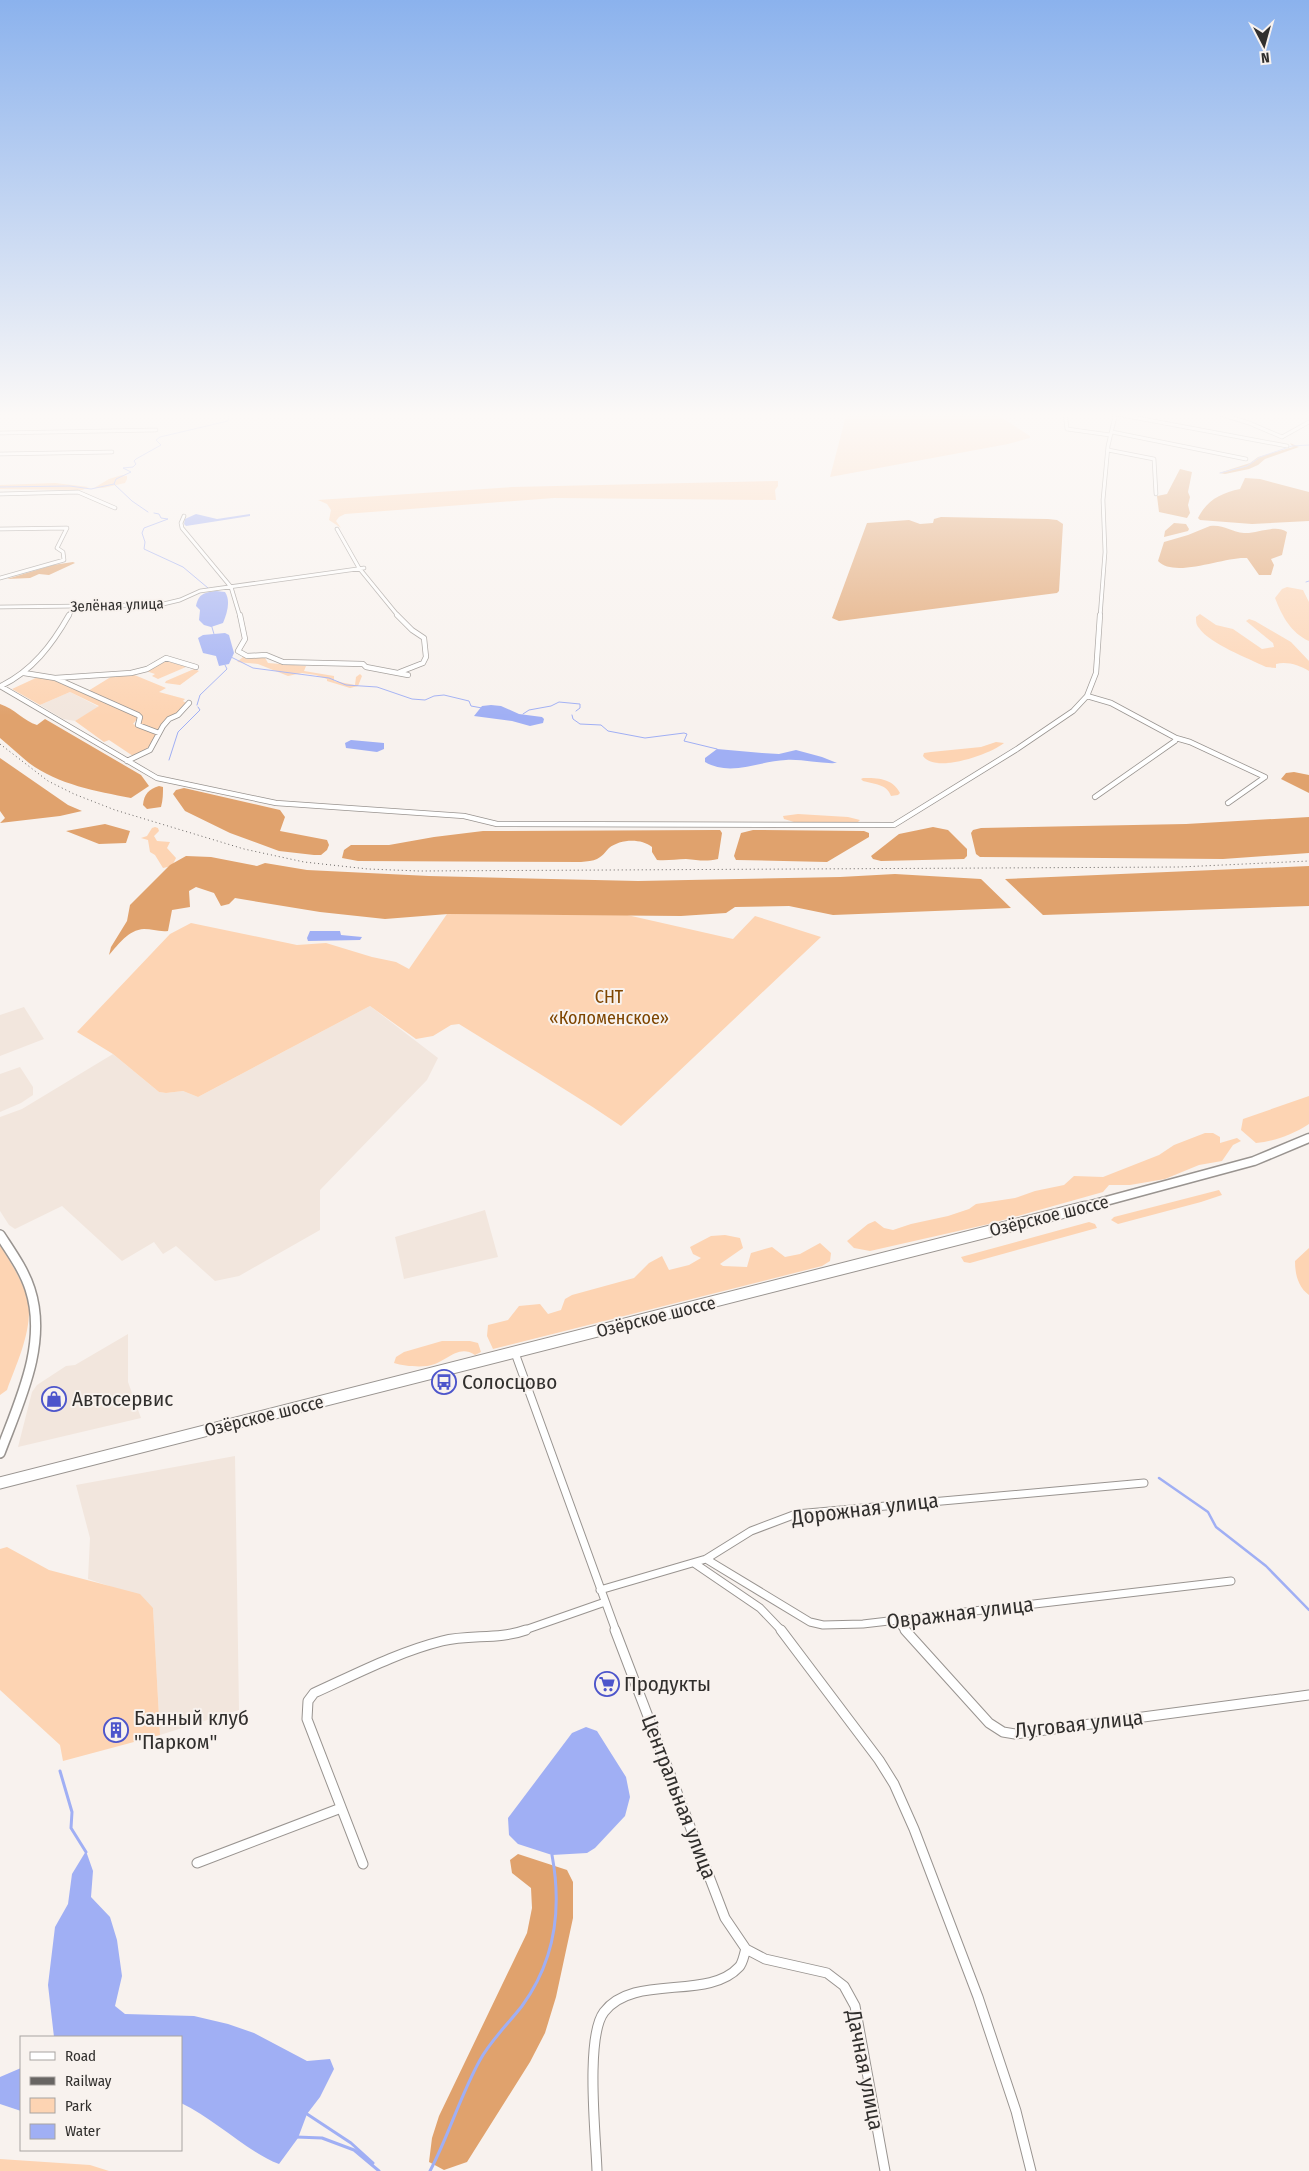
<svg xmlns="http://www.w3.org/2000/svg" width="1309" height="2171" font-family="'Fira Sans Condensed',sans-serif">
<rect width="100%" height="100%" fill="#f8f2ee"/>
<path fill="#f2e6dd" d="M70,692L99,707L75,721L63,719L40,705Z
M370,1006L438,1058L427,1080L320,1190V1230L239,1276L215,1281L176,1246L163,1254L154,1242L122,1261L62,1206L15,1229L9,1225L0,1211V1117L22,1109L113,1054L159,1092L166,1093L183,1091L198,1097Z
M24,1007L44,1039L0,1056V1015Z
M20,1067L33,1087V1095L21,1103L0,1112V1074Z
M485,1210L498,1257L404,1279L395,1237Z
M128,1334V1382L141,1418L18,1447L32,1392L37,1385L66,1366L75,1365Z
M235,1456L239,1710L160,1735L153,1608L109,1586L88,1579L90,1538L76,1485Z"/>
<path fill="#fdd4b3" d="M847,412H993L1030,436V438L1008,444L830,477Z
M122,475L127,476V479L125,483L103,488H94L109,479Z
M778,481V486L775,490L776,500L554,498L345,514L339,517L336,521L341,528L329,520L331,510L327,504L318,500L512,487Z
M55,483L89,487L82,490L0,489V485Z
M1287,587L1303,590L1309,602V641C1291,633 1282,616 1275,598L1282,589Z
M1200,614L1216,625L1233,629L1262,649L1274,647L1273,643L1246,621L1249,619L1255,621L1291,642L1309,661V671C1299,665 1287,661 1276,664V668L1266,667C1248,658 1210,644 1199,628C1196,625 1196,621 1196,617Z
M264,656L268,663L306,666L304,671L334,676V681L355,685L356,677L360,674L362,676L358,686L350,688L327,681V679L316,675L302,673L288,676L258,664L237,662L243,657Z
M165,660L186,667L158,679L152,676L155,674L146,671Z
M194,669L199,671L180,685L165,683L166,681Z
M132,674L166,688L159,692L185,699L183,701L186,703L159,731L140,724L142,717L139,714L88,691L114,675L122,676Z
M40,676L53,679L135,715L138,718L133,724L157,734L149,748L133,756L109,740L104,742L75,721L99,706L70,692L40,705L12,689Z
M996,742L1004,743C991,754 935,774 923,756L924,753L931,752L981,747Z
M863,778C878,778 892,778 900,793L898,795L891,796C887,784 874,784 863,781L861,779Z
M798,814L848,817L860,820L858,822H794L784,819L783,816Z
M155,827L158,828L159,831L154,836L157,841L170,842L167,848L176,858L172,866L163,868L155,855L150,852L148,840L141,838L147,836L152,828Z
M447,914L627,915L733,939L755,916L821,937L621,1126C568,1090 513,1058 459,1024L451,1025L433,1036L416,1039L370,1006L198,1097L183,1091L166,1093L159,1092L113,1054L77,1032L170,934L191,923L297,945L326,943L372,957L396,962L409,969Z
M1309,1096V1124C1292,1135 1275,1141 1256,1143L1241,1130L1243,1119Z
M1205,1133H1213L1220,1137V1143L1237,1138L1241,1141L1233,1145L1222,1161L1199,1165L1165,1179L1130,1185H1109L1103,1192L989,1224L870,1251L854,1248L847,1241L868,1224L875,1221L884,1228L893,1230L911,1224L948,1216L969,1209L976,1204L1015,1198L1035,1191L1064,1185L1074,1176L1103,1177L1159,1155L1174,1145Z
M1219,1190L1222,1195L1201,1202L1118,1224L1111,1220L1114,1217Z
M1089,1222L1095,1224L1097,1228L970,1263L964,1262L961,1257Z
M725,1235L740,1238L743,1248L720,1264L723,1266L747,1267L751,1253L772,1247L785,1257L800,1254L820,1243L831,1253L830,1261L822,1266L493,1349L487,1336L488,1325L508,1320L519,1306L540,1304L548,1314L561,1310L565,1299L572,1295L634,1278L649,1263L662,1256L669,1270L689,1265L701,1258L693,1254L690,1247L711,1236Z
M0,1245C10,1261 28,1289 29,1308C30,1336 16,1365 7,1390L0,1395Z
M1309,1248V1295C1298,1287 1295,1274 1295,1261Z
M442,1341H470L478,1343L481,1352L475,1355C457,1343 446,1364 427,1366C417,1367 403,1366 394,1363L396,1357L404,1352Z
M7,1547L49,1570L140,1594L153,1608L160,1735L63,1761L60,1745L0,1690V1549Z
M0,2159L90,2165L109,2171H0Z"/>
<path fill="#e0a26d" d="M1290,443L1299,447L1265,459L1258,465L1249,469L1225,474L1219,473L1250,463L1258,457L1293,447Z
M1180,469L1192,472L1188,492L1190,497L1188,505L1190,513L1187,518L1159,512L1157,496L1167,494Z
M1245,478L1260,479L1309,492V521L1252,524L1200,520L1198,518C1207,500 1221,493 1240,489Z
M941,517L1048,519L1057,520L1063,524L1059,591L1057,593L847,620L839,621L832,618L867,523L909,520L920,524L933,523L934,519Z
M1174,523L1186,524L1189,529L1188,531L1164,537L1165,531Z
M1210,526C1223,524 1231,532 1244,533C1257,534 1275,524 1287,532L1282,555L1271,559L1274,565L1271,575H1259L1247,558C1225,556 1175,579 1158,561L1164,542L1188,535Z
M73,562L75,563L49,575L39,574L30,578L7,579L53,565Z
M0,704C15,709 24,721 37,725L45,719L141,775L149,786L131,798C96,791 59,785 29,763C19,755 10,746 0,738Z
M0,758L68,805L82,811L60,816L0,823L5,818L0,811Z
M1294,772L1309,775V793L1281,779L1286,773Z
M159,786L163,787C163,793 163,800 161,807L147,809L143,805C144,794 149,789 159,786Z
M184,788L280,810L285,817L280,831L327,840L329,845L327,850L321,855H314L279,851L230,833L185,811L173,794L176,790Z
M1309,817V853L1223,859L980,857L976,854L971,833L973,830L981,828L1186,824Z
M105,824L130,831L126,843L99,844L66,831Z
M933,827L948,830L967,849V856L964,859L881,861L873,859L871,856L899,834Z
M713,830H720L722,833L718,859C705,862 698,860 686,859C676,859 667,861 657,860L652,852V847C641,838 620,839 609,848C605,852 603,856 597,859C593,861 587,861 581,862L358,861L342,858L344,850L351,845H389L434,837L483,831Z
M753,830L864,831L869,833V837L827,862L736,860L734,856L741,833Z
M186,856L211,857L257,866L265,863L307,870L429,876L638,881L840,877L895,874L981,879L1011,908L833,915L789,906L735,907L726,913L681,916L448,914L385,919L320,912L235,898L229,904L221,906L214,893L196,887L189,891L190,907L172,910L168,931C159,932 152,929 144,929C128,930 119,944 109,955L111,947L127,921L130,905L170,865Z
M1309,866V906L1043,915L1005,879Z
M518,1854L567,1870L573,1882V1918L556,1997L545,2033L530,2062L467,2162L444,2170L429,2162L432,2138L439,2116L527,1933L532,1908L531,1888L512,1873L510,1860Z"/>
<path fill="#a0aff4" d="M196,514L217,519L250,514V516L186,526L184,524L185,519Z
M216,591L225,592C231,601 227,613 223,623L211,627L204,625L199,620L200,610L196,606C199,593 204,593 216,591Z
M225,633L229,635L234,653L229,664L219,666L216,656L203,653L198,638L203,635Z
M491,705L501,706L519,714L542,717L544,719L543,723L530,726L512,721L474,716L482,706Z
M351,740L384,743V749L377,752L346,748L345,743Z
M717,749L762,753L779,754L796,750L822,757L837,763C820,764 803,759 786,760C759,761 731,777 705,762V758Z
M310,931H340L341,935L362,937L360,940L308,941L307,938Z
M586,1727L597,1731L626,1777L630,1797L625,1816L595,1848L587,1853L552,1855L518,1844L509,1835L508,1818L572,1733Z
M86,1851L93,1871L91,1897L110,1917L117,1940L122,1976L115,2006L125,2014L194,2016L228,2024L254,2033L307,2061L330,2059L334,2069L320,2097L307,2114L298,2138L279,2164C246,2151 215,2119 181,2103V2037H54L48,1985L55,1927L68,1904L72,1874Z
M21,2068V2111L0,2104V2077Z"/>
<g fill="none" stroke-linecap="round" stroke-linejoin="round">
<path stroke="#a0aff4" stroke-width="1" d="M1220,473L1247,466L1260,457L1292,446L1309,445
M0,487L70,486L91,489L114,484
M148,512L132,501L114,484L116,479L131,472L123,468L133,467L136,464L134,461L136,459L161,445L156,440L160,437L228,421L229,415L220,412
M154,513L159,514L161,518L168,519L144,528L142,533L145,542L144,549L183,567L208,588
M1306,582L1309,581
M211,624L214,634
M231,657L253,668L329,678L346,685L377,687L412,699L425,700L434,696L444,695L469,701L471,706L482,708
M197,705L200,695L227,669L225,665
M523,714L529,710L551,706L559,702L580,704V708L576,711
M572,715L573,719L580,724L601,725L608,731L645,738L684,733L687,734L684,741L717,749
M169,760L178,732L200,710L198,707"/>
<path stroke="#a0aff4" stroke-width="2.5" d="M1159,1478L1208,1512L1216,1527L1266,1566L1309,1610"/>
<path stroke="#a0aff4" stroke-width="3" d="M60,1771L72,1812L71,1828L86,1852
M307,2114L351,2143L373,2163
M296,2137L322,2138L354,2150L379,2171
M430,2171C449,2135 460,2096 480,2060C491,2040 508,2024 522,2006C555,1961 562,1909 552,1855"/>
<defs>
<path id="minor-far3" d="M1065,412L1067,429L1110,435
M1214,412L1249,423L1282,437L1309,422
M1116,414L1287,446
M1112,432L1246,459
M0,433L156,430
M1108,450L1154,459L1156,494
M0,454L112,452
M0,494L78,492L115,508
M184,516L181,523L182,528L231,587L240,617
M0,529L67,528L57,548L63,552L64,560L0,578
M337,529L359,568L399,617
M0,607L159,605L180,600L200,591L364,568
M68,617L74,607
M1100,617L1105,552L1103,500L1108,446L1116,412"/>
<path id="minor-far2" d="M240,615L245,639L238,651L247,656L266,655L283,662L363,664L366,667L408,675
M397,615L412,630L424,638L426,657L423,663L400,672
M24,673L55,678L131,673L147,669L166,658L196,667
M55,678L138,715L140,717L138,725L159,733
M0,686L157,778L276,803L464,816L497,824L894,825L1017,749L1073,711L1087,696L1096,673L1100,615
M1,686C32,671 52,645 69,615
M1087,696L1111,703L1176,738L1175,741L1095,797
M1176,738L1190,742L1265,777L1228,803
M127,761L150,750L163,726L169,719L178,715L189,703"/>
<path id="minor-far1" d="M515,1353L616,1631
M706,1559L810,1622L823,1625L863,1624L1231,1581
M694,1563L760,1608L782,1631
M600,1590L706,1559L751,1531L796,1514L1144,1483
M896,1620L906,1631
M522,1631L605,1602"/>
<path id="minor" d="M615,1630L725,1918L746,1949L765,1959L827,1973L844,1986L855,2006L885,2171
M781,1630L879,1760L894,1784L914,1829L978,1997L1016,2111L1031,2171
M905,1630L989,1723L1003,1732L1015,1734L1309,1695
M197,1863L341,1808
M363,1864L307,1719L308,1701L314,1693C356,1674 398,1652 442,1641C470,1634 498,1640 526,1630
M597,2171C596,2138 585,2037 604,2012C634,1973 708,2001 739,1967C743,1963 744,1954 746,1949"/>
<path id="secondary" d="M0,1235C11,1252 24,1270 30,1289C48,1344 19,1402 0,1453"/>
<path id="primary-far1" d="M1080,1208L1254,1161L1309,1138"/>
<path id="primary" d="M0,1483L1085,1207"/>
</defs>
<use href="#minor-far3" stroke="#999490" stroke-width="4.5"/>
<use href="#minor-far2" stroke="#999490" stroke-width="6"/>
<use href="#minor-far1" stroke="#999490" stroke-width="9"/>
<use href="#minor" stroke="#999490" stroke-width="11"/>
<use href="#secondary" stroke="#999490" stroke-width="12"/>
<use href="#primary-far1" stroke="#999490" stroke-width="11"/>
<use href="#primary" stroke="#999490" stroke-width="13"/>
<use href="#minor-far3" stroke="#fff" stroke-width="3"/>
<use href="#minor-far2" stroke="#fff" stroke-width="4.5"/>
<use href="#minor-far1" stroke="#fff" stroke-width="7"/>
<use href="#minor" stroke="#fff" stroke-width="9"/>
<use href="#secondary" stroke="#fff" stroke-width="9"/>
<use href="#primary-far1" stroke="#fff" stroke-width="8"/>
<use href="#primary" stroke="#fff" stroke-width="11"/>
<path stroke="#686563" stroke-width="1" stroke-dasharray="1 3" stroke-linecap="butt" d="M0,744L48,781L74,794L115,810L244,849L304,862L368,869L419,871L1180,867L1309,861"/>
</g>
<linearGradient id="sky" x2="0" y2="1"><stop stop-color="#8bb2ed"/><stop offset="0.58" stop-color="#fcf9f7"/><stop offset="1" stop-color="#fcf9f7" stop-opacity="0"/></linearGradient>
<rect width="1309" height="716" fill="url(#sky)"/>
<defs>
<symbol id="bus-ring" viewBox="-11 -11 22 22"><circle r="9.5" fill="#f8f2ee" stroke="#4d55cb" stroke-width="1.5"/><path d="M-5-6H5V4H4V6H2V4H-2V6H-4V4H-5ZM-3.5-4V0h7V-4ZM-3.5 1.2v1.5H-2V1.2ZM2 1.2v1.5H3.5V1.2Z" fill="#4d55cb"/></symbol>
<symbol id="shop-ring" viewBox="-11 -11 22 22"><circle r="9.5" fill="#f8f2ee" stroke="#4d55cb" stroke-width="1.5"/><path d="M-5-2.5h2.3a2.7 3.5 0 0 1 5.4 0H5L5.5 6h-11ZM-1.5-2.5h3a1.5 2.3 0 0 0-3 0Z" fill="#4d55cb"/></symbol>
<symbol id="supermarket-ring" viewBox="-11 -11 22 22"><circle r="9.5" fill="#f8f2ee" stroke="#4d55cb" stroke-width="1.5"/><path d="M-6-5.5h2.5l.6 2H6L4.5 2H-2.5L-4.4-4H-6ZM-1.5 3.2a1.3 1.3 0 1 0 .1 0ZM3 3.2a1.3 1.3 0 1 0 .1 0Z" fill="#4d55cb"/></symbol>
<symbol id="building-ring" viewBox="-11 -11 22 22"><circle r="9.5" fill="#f8f2ee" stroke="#4d55cb" stroke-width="1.5"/><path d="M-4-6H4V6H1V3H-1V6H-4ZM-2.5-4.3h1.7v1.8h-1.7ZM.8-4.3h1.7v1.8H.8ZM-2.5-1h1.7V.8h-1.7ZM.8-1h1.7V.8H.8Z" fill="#4d55cb"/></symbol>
</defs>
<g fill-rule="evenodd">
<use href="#bus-ring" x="430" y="1368" width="28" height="28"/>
<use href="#shop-ring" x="40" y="1385" width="28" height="28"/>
<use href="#supermarket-ring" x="593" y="1670" width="28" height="28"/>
<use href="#building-ring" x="102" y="1716" width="28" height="28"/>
</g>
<g text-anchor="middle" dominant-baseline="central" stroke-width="4" stroke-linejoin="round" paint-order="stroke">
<g font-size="15" fill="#312f2d" stroke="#f8f2ee">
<text transform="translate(117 605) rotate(-2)">Зелёная улица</text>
</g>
<g font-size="18" fill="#7e4500" stroke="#f8f2ee">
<text x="609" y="997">СНТ<tspan x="609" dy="21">«Коломенское»</tspan></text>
</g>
<g font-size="18" fill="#312f2d" stroke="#f8f2ee">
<text transform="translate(1049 1216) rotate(-14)">Озёрское шоссе</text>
<text transform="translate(656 1317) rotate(-14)">Озёрское шоссе</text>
<text transform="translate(264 1416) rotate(-14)">Озёрское шоссе</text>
</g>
<g font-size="21" fill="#312f2d" stroke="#f8f2ee" text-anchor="start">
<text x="462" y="1382">Солосцово</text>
<text x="72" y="1399">Автосервис</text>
<text x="624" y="1684">Продукты</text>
<text x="134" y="1718">Банный клуб<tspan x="134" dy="24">"Парком"</tspan></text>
</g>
<g font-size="21" fill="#312f2d" stroke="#f8f2ee">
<text transform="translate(865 1509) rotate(-7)">Дорожная улица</text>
<text transform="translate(960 1613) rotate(-7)">Овражная улица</text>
<text transform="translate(1079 1724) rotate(-6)">Луговая улица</text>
<text transform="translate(679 1797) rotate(69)">Центральная улица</text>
<text transform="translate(865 2070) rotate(79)">Дачная улица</text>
</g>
</g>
<rect x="20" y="2036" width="162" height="115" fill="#f8f2ee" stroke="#a8a4a1"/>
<rect x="30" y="2052" width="25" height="8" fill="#ffffff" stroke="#a8a4a1"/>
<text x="65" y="2061" font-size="15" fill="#312f2d">Road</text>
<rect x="30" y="2077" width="25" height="8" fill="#686563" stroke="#a8a4a1"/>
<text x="65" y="2086" font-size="15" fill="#312f2d">Railway</text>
<rect x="30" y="2098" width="25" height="15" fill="#fdd4b3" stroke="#a8a4a1"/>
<text x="65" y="2111" font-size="15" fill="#312f2d">Park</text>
<rect x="30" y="2124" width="25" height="15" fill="#a0aff4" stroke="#a8a4a1"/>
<text x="65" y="2136" font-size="15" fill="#312f2d">Water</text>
<g transform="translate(1264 45) rotate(174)" stroke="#f8f2ee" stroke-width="4" paint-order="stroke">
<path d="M0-4L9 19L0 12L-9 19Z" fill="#312f2d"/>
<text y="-8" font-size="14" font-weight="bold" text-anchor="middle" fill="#312f2d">N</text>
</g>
</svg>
